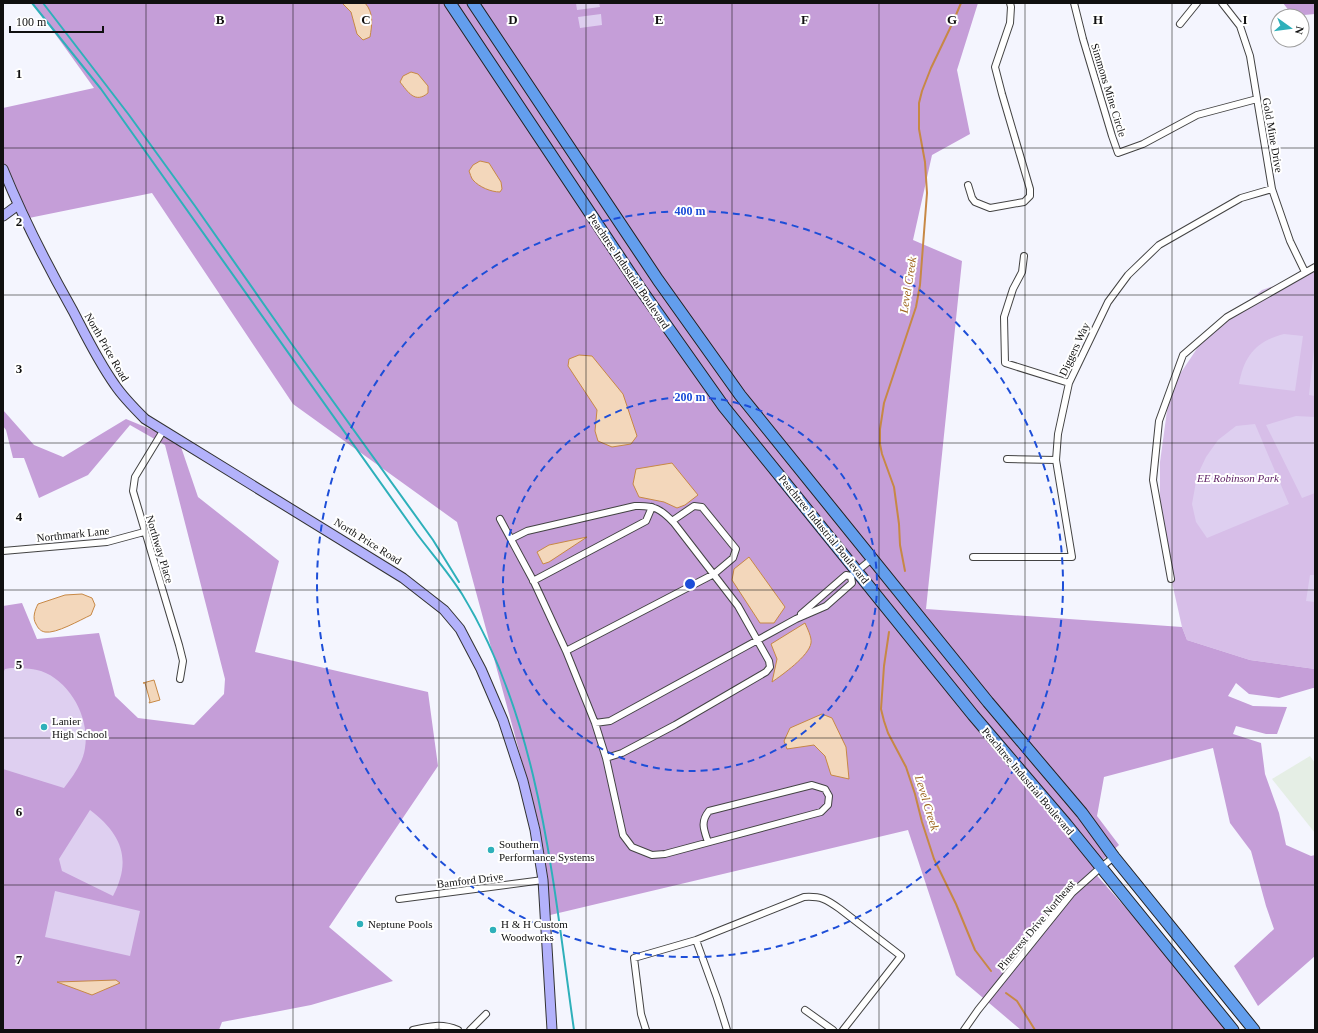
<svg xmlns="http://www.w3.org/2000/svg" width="1318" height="1033" font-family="Georgia,serif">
<rect width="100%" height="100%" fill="#f4f5fe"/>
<path fill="#e5eee5" d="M1310,756L1315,763V833L1272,779Z"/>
<path fill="#d7bee8" d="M1315,271V669L1250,660L1187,640L1182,627L1160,529V462L1170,389L1204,338L1262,290Z"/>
<path fill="#c59ed8" d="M33,3H978L957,70L970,134L932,155L913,240L962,261L926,609L1182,627L1187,640L1250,660L1315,669V688H1313L1279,698L1249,694L1236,683L1228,696L1253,706L1287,707L1277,734H1266L1236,726L1233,734L1261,743L1265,774L1279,813L1286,845L1311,856L1315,855V956L1258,1006L1234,966L1274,929L1266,906L1251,851L1230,823L1213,748L1104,777L1097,816L1119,845L1092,870L1164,951L1230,1030H1021L956,975L908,830L546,916L540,828L457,522L293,404L152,193L24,219L3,175V108L94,88Z
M1283,3H1315V14L1293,16Z
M3,410L34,445L63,457L126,419L179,441L198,497L279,561L255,652L428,692L438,766L329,927L393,981L311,1005L222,1022L219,1030H3V606L22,603L37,639L99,633L115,696L138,718L194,725L224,694L225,679L165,445L130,425L88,475L39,498L24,458H13L6,430L3,426Z"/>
<path fill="#decff0" d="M576,3H599L600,7L577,10Z
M601,14L602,25L580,28L578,17Z
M1284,334L1303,336L1295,391L1239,384C1244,356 1256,341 1284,334Z
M1315,339V396L1309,395Z
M1296,416L1315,417V493L1302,498L1266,425Z
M1255,424L1289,504L1207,538L1196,522L1192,504L1197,476L1206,457L1218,440L1236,426Z
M1310,575H1315V602L1306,601Z
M11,668C21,668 30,668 41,671C70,681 90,718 85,748C83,763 73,776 64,788L3,769V673L5,669Z
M90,810C122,834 132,860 113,896L62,871L59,859Z
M55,891L140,911L130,956L45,937Z"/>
<path fill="#f3d7bb" stroke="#c78845" d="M342,3H365C374,13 372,25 370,37L363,40L357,34L351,12Z
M411,72L418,74L428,86V93C415,104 408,92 400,82L403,76Z
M480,161L489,163L501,182L502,189L500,192C491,192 479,187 473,180C471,178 470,173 469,171L473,165Z
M579,355L592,356L623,394L637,436L631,444L612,447L598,441L595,431L597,410L568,366L569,359Z
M672,463L698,495L685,505L677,508L664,502L639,497L633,484L636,469Z
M587,537L549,562L543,564L537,552L549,545Z
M749,557L785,607L774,623H760L732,580L734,569Z
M82,594L92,598L95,605L91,615C80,620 56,634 45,632C40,631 38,628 36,624C32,618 35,610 38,604L65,595Z
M805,623C807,628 812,637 811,643C809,656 782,675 772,682L777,659L771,644Z
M154,680L160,700L149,703L150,701L145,683H143Z
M822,714L832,718L846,747L849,779L831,775L825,756L814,745L787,749L784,741L790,728Z
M116,980L120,983L92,995L57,982Z"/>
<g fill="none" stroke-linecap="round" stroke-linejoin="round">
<path stroke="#c78845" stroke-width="2" d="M905,571L900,545L899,524L894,487L882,454L880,444V429L884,403L916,307L920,285L927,193L925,162L919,129V103L922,91L931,68L953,22L961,3
M889,632L884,666L881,709L884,721L888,733L906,767L915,794L922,822L934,859L956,904L975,950L991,971
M1006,993L1017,1001L1035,1030"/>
<defs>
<path id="street" d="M1074,3L1083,39L1112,136L1118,153L1143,144L1197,115L1257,99
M1222,3L1240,26L1250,56L1272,189L1290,241L1305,272
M1180,24L1197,3
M968,185L972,198L975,202L990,208L1024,202L1030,196V189L1002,94L995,67L1010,23L1011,7L1010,3
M1024,256L1022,272L1013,289L1004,317L1005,363L1069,383
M163,431L135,477L133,491L179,645L183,661L180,679
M1007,459L1056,460
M500,519L534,582L566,651L595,723L606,758L623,835L632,847L652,855L665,854L821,812L828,805L829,796L825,789L812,785L709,811C700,822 704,830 708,842
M511,539L527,531L635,506C654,505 661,509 674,523L738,606L769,661L770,667L766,672L675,725L622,753L606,758
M3,551L107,542L144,532
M973,557H1072L1056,460L1058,434L1069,383L1108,302L1128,275L1159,245L1241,198L1272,189
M1171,579L1153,480L1159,421L1183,355L1227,317L1315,267
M533,581L646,521L652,507
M801,614L846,575L851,576L873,558
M566,651L714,574L733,558L736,549L702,507L694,506L672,521
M595,723L610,721L796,619L826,606L852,583L851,576
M399,899L543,880
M696,940L717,998L727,1030
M805,1010L833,1030
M413,1030C429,1026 442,1023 458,1030
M470,1030L486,1014
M646,1030L641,1014L634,958L696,940L804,897C821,896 826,899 840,909L901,956L843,1030
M964,1030L978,1010L1072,893L1100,868L1114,857"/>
<path id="secondary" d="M3,169C23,218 47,265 73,311C86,336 98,361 115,385C123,397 134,408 145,419L403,578L444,610L460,629L481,669L503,720L523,781L535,830L543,880L552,1030
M3,216L18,205"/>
<path id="highway" d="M450,3L642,291L724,407L973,715L1066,824L1233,1030
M473,3L658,280L740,395L988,702L1082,813L1114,857L1254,1030"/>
</defs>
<use href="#street" stroke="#434343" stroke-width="8"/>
<use href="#secondary" stroke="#323232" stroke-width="11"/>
<use href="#highway" stroke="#212121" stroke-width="13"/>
<use href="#street" stroke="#fff" stroke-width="6"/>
<use href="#secondary" stroke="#b3b2fb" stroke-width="9"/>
<use href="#highway" stroke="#639eed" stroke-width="11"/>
<path stroke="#2eb0ba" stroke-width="2" d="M32,3L101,89L417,534C432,554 449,573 462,594C541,723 553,884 574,1030
M43,3L129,115L195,206L291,343L433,540L459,582"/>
</g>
<path fill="none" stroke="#101010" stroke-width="1" stroke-opacity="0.55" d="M146,3V1030M293,3V1030M439,3V1030M586,3V1030M732,3V1030M879,3V1030M1025,3V1030M1172,3V1030M3,148H1315M3,295H1315M3,443H1315M3,590H1315M3,738H1315M3,885H1315"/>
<g fill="none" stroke="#1d4ed8" stroke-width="2" stroke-dasharray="7 5">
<circle cx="690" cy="584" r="187"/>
<circle cx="690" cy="584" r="373"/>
</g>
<g fill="#2eb0ba" stroke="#fff" stroke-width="1.5">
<circle cx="44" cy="727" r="4"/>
<circle cx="491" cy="850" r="4"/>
<circle cx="360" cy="924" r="4"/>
<circle cx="493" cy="930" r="4"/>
</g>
<g text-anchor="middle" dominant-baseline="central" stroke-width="4" stroke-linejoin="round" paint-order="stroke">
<g font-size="11" fill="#101010" stroke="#fff">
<text transform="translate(1109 90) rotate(73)">Simmons Mine Circle</text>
<text transform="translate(1273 135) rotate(80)">Gold Mine Drive</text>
<text transform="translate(629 271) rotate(56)">Peachtree Industrial Boulevard</text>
<text transform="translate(107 347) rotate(60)">North Price Road</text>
<text transform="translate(1074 349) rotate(-65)">Diggers Way</text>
<text transform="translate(824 529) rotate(51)">Peachtree Industrial Boulevard</text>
<text transform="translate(73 534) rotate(-6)">Northmark Lane</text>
<text transform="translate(368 541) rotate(32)">North Price Road</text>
<text transform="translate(160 549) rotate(73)">Northway Place</text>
<text transform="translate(1028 781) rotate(50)">Peachtree Industrial Boulevard</text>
<text transform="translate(470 880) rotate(-7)">Bamford Drive</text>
<text transform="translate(1036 925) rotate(-50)">Pinecrest Drive Northeast</text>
</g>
<g font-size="11" font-style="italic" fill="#602366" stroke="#fff">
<text x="1238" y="478">EE Robinson Park</text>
</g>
<g font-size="11" fill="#101010" stroke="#fff" text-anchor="start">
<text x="52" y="721">Lanier<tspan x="52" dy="13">High School</tspan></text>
<text x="499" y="844">Southern<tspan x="499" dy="13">Performance Systems</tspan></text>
<text x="368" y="924">Neptune Pools</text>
<text x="501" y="924">H &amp; H Custom<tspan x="501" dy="13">Woodworks</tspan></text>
</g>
<g font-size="12" font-style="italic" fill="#9d651e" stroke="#fff">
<text transform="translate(908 285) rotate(-81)">Level Creek</text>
<text transform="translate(927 803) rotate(73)">Level Creek</text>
</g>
</g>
<g font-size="13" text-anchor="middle" font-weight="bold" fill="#101010" stroke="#fff" stroke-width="4" stroke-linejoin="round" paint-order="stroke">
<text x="220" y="24">B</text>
<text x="366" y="24">C</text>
<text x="513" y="24">D</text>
<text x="659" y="24">E</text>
<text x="805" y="24">F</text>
<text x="952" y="24">G</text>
<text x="1098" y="24">H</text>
<text x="1245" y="24">I</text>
<text x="19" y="78">1</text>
<text x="19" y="226">2</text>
<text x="19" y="373">3</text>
<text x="19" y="521">4</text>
<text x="19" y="669">5</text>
<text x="19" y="816">6</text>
<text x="19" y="964">7</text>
</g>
<circle cx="690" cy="584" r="6" fill="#1d4ed8" stroke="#fff" stroke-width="2"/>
<g font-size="12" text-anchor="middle" font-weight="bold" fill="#1d4ed8" stroke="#fff" stroke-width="4" stroke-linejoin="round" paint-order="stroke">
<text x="690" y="215">400 m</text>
<text x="690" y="401">200 m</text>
</g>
<rect width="1318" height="1033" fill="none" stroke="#101010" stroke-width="8"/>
<g transform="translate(1290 28) rotate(104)"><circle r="19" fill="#ffffff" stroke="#9f9f9f"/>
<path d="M0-3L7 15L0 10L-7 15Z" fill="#2eb0ba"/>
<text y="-6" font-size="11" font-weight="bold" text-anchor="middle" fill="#101010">N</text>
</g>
<path d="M10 26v6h93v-6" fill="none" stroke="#101010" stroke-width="2"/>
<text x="16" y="26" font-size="12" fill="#101010" stroke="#ffffff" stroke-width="3" paint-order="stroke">100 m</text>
</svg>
